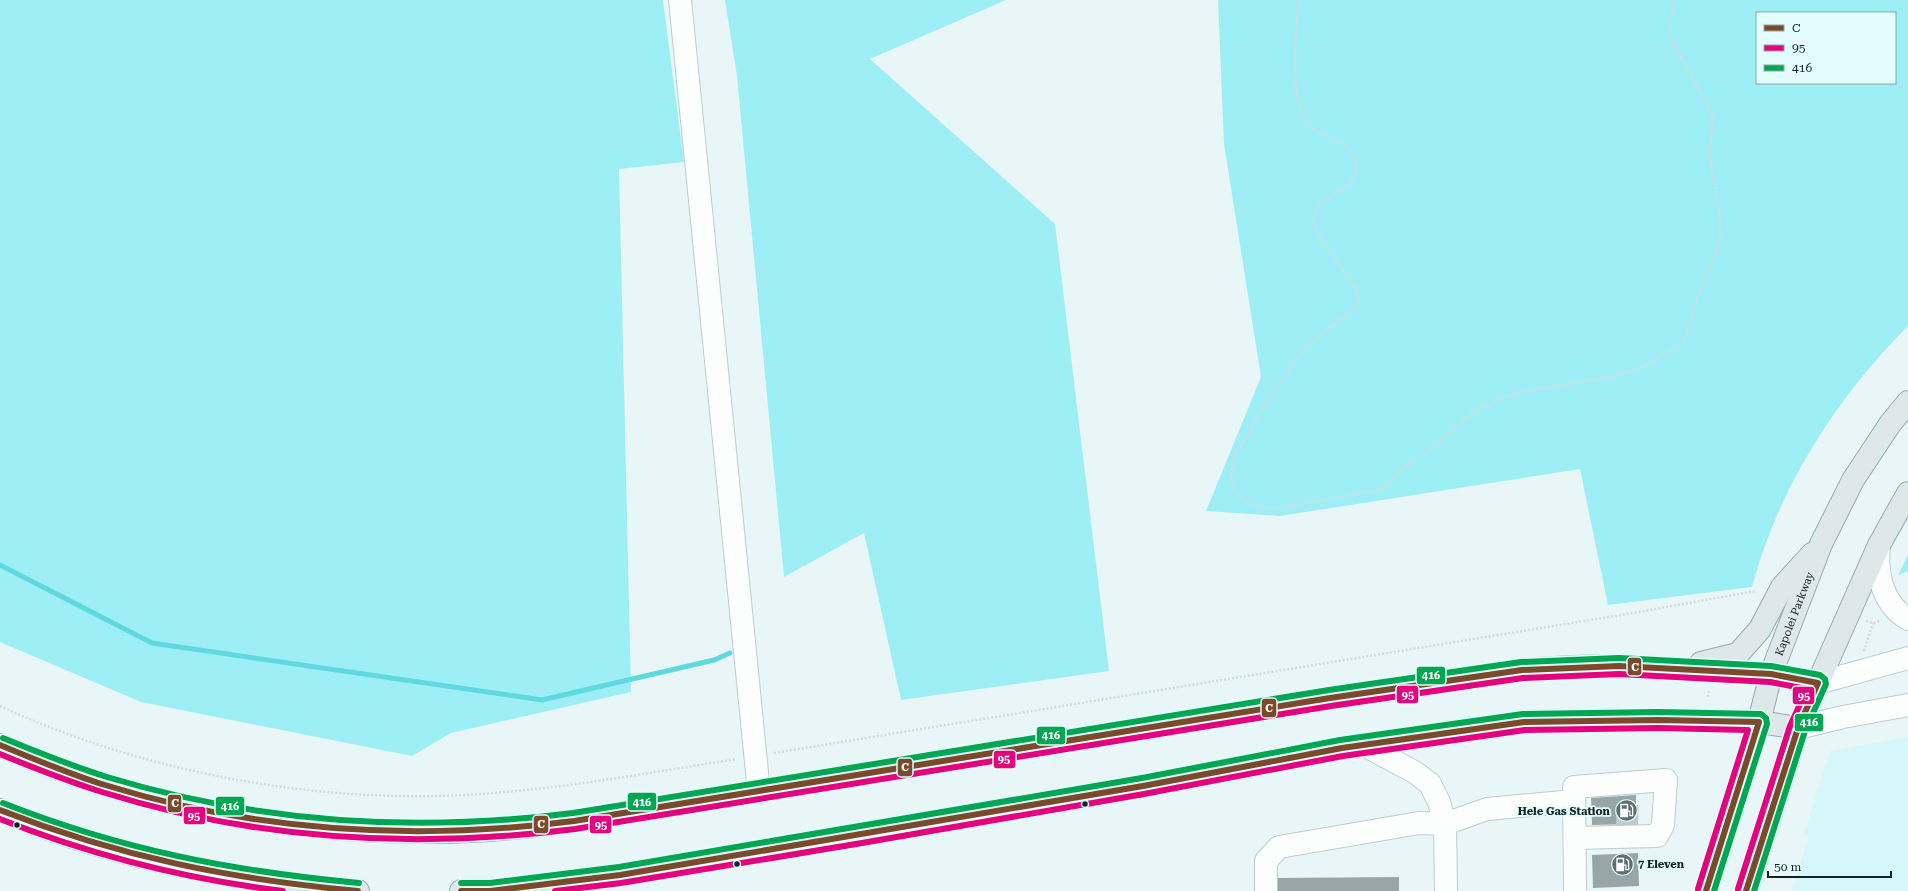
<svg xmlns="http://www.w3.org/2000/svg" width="1908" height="891" font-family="'Roboto Serif',serif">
<rect width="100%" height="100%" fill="#e9f6f7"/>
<path fill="#d5f7f9" d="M1908,737V891H1792L1809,836L1804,834L1830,751Z"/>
<path fill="#9eeff5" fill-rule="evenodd" d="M0,0H663L684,162L619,169L631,692L451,733L412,756L141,702L0,642Z
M725,0H1006L870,59L1055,224L1109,671L901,700L864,533L784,577L737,76Z
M1218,0H1908V326C1836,398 1778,489 1752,587L1608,605L1580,469L1280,516L1206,511L1261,377L1224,144ZM1757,13H1895V83H1757Z
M1908,555V571L1898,575Z"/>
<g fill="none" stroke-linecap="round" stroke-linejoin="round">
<path stroke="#5fd9df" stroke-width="5" d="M0,565L152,643L542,700L714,660L730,653"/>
</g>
<path fill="#99a6a7" d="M1636,795V824L1592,825L1591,798Z
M1638,853L1639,886L1593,888L1592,855Z
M1399,877V891H1278V878Z"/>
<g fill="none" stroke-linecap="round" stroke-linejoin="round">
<path stroke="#becccd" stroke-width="22" stroke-dasharray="22 11" stroke-linecap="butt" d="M1627,827L1628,790"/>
<defs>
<path id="minor" d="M680,0L759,792
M1879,545C1876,573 1882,604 1908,619
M1818,683L1908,658
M1798,728L1843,717L1908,705
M1364,745L1416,773L1430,784L1439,802L1445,824L1487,809L1574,801
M1575,838L1657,836L1663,825L1666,780L1574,787L1575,891
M1266,891V861L1279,847L1419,823L1445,824L1446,891"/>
<g id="major">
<path d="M1701,663L1738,654L1760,629L1782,587L1812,554"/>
<path d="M0,745C135,806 288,833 435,832C482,832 528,827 574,821L1330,698L1522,670L1572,667L1619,666L1771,674L1818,683"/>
<path d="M0,810C112,858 236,881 358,891"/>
<path d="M461,891H490L620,875L861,835L1143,786L1342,748L1524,722L1658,720L1759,722L1798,728"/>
<path id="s1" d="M1706,891L1759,722L1771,674L1821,544L1853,480L1890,424L1908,402"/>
<path d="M1746,891L1798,728L1879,545L1908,493"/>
</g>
</defs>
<use href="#minor" stroke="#bfcccd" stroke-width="24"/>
<use href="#major" stroke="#94abac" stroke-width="24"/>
<path stroke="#d6dbdb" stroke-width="2.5" stroke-dasharray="2 2" stroke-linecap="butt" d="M1299,0C1296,29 1289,100 1307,123C1321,140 1352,138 1355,164C1359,194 1321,191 1315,213C1313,218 1315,225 1316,231L1357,290L1358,300L1355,308L1304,349L1279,383L1235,455C1222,491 1244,509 1279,508L1378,490L1385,485L1402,469L1434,447L1466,418L1484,407L1506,397L1530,390L1615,376L1632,371L1646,365L1680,345L1687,333L1699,293L1717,251L1720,235V218L1709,154L1713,120L1711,111L1672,41L1669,29L1674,0
M1866,621L1873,623L1882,620
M1864,651L1873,623
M1708,697L1709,690
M0,706C140,771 310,803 464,795C556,790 647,773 737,759
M774,753L1627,614L1756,591"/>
<use href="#minor" stroke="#fcfefe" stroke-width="22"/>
<use href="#major" stroke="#dee8e9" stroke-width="22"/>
<defs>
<path id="bus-1" d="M0,745C34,759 69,774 105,785C257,832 417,841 574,821L1330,698L1522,670L1619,666L1771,674L1818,683
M0,810C120,857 230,879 358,891
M461,891H490L620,875L1143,786L1342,748L1524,722L1658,720L1759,722
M1706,891L1759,722
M1746,891L1798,728L1818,683"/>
<path id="bus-2" d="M0,754C34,768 67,781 102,792C255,840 417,849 575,829L1331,706L1523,678L1619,674L1770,682L1807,689L1790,726L1738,889
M0,819C91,855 185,879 283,891
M555,891L621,883L862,843L1144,794L1343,756L1525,730L1658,728L1748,730L1698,889"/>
<path id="bus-3" d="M3,738C37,752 72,766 107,777C260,823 415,833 573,813L1329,690L1521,662L1619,658L1771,666L1820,675L1825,679L1826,684L1805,731L1754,891
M3,803C122,850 232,871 359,883
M461,883H490L619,867L1142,778L1340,740L1523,714L1658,712L1761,714L1766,718L1767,724L1714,891"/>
</defs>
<use href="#bus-1" stroke="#e3fcfd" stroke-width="9"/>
<use href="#bus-2" stroke="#e3fcfd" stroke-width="9"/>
<use href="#bus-3" stroke="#e3fcfd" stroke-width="9"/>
<use href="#bus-1" stroke="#7a4b2a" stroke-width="6"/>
<use href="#bus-2" stroke="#e5007d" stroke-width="6"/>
<use href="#bus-3" stroke="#00a651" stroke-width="6"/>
</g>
<defs>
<symbol id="fuel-disc" viewBox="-11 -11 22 22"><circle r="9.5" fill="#5e6d6e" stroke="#e3fcfd"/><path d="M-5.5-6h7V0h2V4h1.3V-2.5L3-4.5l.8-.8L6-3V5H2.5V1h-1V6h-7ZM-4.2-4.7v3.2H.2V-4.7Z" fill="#fff"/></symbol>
</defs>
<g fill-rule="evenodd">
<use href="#fuel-disc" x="1614" y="798" width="25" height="25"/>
<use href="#fuel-disc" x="1610" y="852" width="25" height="25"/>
</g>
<g fill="#132324" stroke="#e3fcfd" stroke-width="1.5">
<circle cx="1085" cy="804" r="3.5"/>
<circle cx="17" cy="825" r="3.5"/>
<circle cx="737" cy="864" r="3.5"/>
</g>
<g text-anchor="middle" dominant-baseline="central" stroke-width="3.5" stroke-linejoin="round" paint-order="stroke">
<g font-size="11" fill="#132324" stroke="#e3fcfd">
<text stroke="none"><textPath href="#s1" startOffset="291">Kapolei Parkway</textPath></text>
</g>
<g font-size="11" font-weight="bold" fill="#132324" stroke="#e3fcfd" text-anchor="end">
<text x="1610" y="811">Hele Gas Station</text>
<text x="1638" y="864" text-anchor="start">7 Eleven</text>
</g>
</g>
<g stroke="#e3fcfd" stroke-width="1.5">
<rect x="1627" y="657" width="15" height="19" rx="4" fill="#7a4b2a"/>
<rect x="1416" y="666" width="30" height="19" rx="4" fill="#00a651"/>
<rect x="1396" y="685" width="23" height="19" rx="4" fill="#e5007d"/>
<rect x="1792" y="686" width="23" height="19" rx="4" fill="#e5007d"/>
<rect x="1261" y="698" width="16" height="20" rx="4" fill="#7a4b2a"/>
<rect x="1794" y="713" width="30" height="19" rx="4" fill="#00a651"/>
<rect x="1036" y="726" width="30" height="19" rx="4" fill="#00a651"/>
<rect x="993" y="750" width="23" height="19" rx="4" fill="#e5007d"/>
<rect x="897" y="758" width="16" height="19" rx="4" fill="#7a4b2a"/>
<rect x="627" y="792" width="30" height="19" rx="4" fill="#00a651"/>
<rect x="167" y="794" width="15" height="19" rx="4" fill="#7a4b2a"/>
<rect x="215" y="796" width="30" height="20" rx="4" fill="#00a651"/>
<rect x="183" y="806" width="23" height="19" rx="4" fill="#e5007d"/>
<rect x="533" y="815" width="16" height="19" rx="4" fill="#7a4b2a"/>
<rect x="589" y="815" width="23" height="19" rx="4" fill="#e5007d"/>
</g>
<g font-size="11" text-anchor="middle" font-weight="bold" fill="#fff">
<text x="1635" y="671">C</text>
<text x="1431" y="679">416</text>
<text x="1408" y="699">95</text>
<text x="1804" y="700">95</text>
<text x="1269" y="712">C</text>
<text x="1809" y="726">416</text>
<text x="1051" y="739">416</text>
<text x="1004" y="763">95</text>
<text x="905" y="771">C</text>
<text x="642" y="806">416</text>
<text x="175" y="807">C</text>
<text x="230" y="810">416</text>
<text x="194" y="820">95</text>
<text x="541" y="828">C</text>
<text x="601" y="829">95</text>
</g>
<rect x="1756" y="12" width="140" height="72" fill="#e3fcfd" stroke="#90a5a6"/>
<rect x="1764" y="25" width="20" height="6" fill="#7a4b2a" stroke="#90a5a6"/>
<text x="1792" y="32" font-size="12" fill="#132324">C</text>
<rect x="1764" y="45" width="20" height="6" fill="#e5007d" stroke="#90a5a6"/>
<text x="1792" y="52" font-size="12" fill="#132324">95</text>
<rect x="1764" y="65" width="20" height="6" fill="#00a651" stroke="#90a5a6"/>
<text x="1792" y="72" font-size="12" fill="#132324">416</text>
<path d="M1768 871v6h123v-6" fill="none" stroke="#132324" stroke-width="2"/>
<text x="1774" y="871" font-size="12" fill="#132324" stroke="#e3fcfd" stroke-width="3" paint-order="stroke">50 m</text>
</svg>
